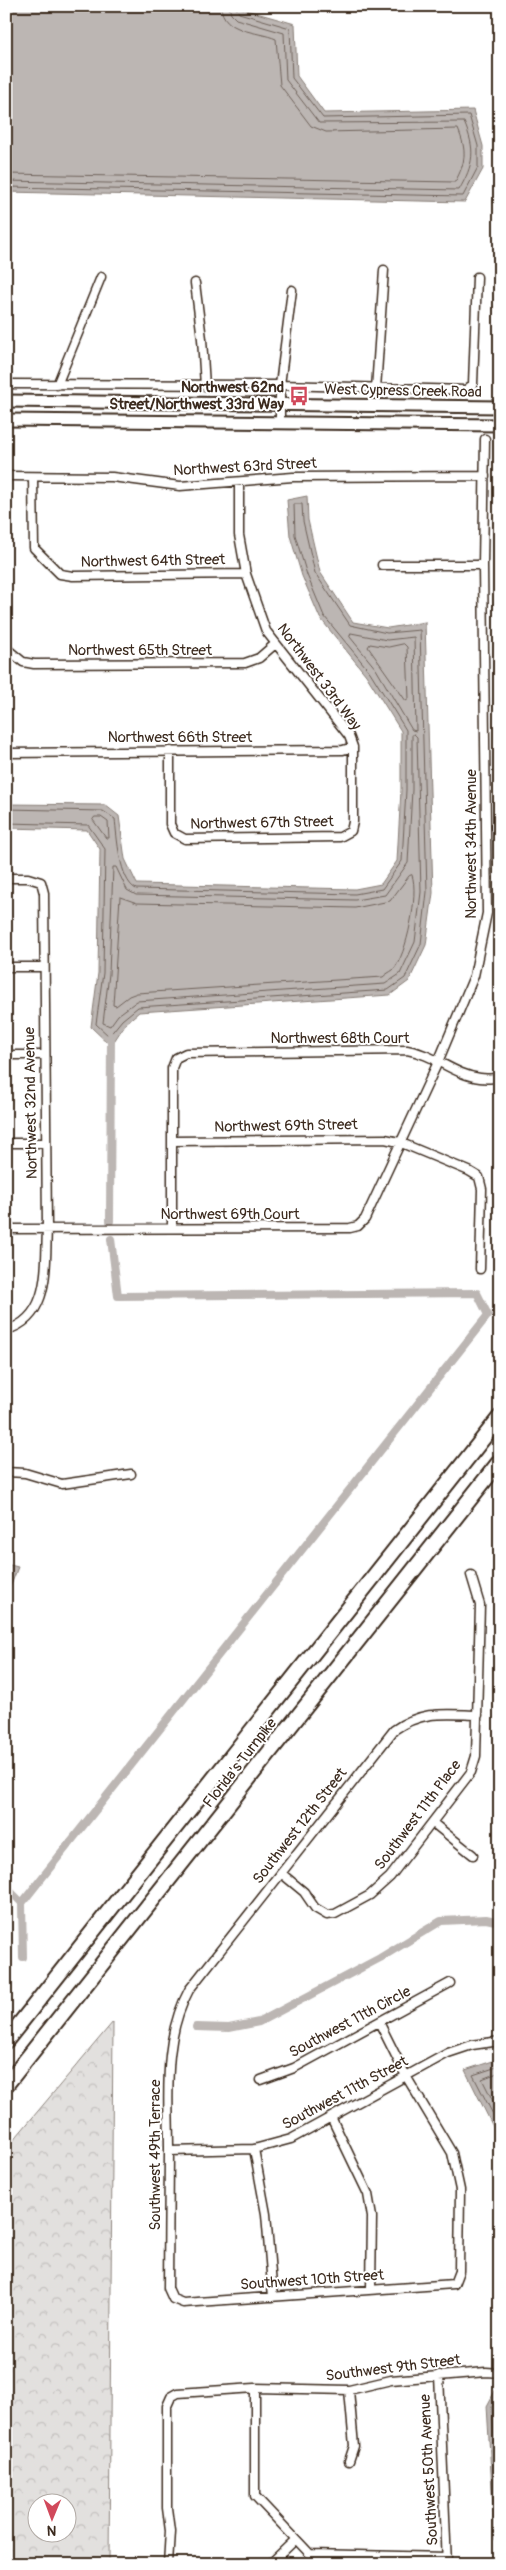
<svg xmlns="http://www.w3.org/2000/svg" width="506" height="2570" font-family="Pangolin,sans-serif">
<defs>
<pattern id="forest-crowns" width="20" height="18" patternUnits="userSpaceOnUse" patternTransform="scale(1.25)"><rect width="20" height="18" fill="#e2e0de"/><path d="M2 6a3 3 0 1 1 6 0M12 15a3 3 0 1 1 6 0" fill="none" stroke="#c3c0be"/></pattern>
</defs>
<rect width="100%" height="100%" fill="#fff"/>
<filter id="ink" filterUnits="userSpaceOnUse"><feTurbulence type="fractalNoise" baseFrequency=".02" numOctaves="2"/><feDisplacementMap in="SourceGraphic" scale="10" xChannelSelector="R" yChannelSelector="G"/><feConvolveMatrix kernelMatrix="1 2 1 2 8 2 1 2 1" color-interpolation-filters="sRGB"/></filter>
<g filter="url(#ink)">
<path fill="url(#forest-crowns)" stroke="#8e857e" fill-rule="evenodd" d="M113,2022L109,2564H6V2149ZM38,2502H68V2532H38Z"/>
<path fill="#bcb6b3" stroke="#887e77" d="M6,6H232L295,24L297,76L324,113L473,110L483,146V169L465,202L6,192Z
M307,496L308,520L320,572L353,622L388,628L425,622L433,893L426,945L409,981L390,995L139,1012L126,1023L111,1046L91,1027L98,973L100,849L87,830L6,828V804L105,805L119,816L125,859L137,884L355,889L381,884L397,861L401,790V731L366,675L320,618L302,576L290,536L287,500Z
M6,1564L18,1567L6,1598Z
M496,2060L500,2061V2141L465,2070Z
M497,2387L500,2389V2541L495,2540L487,2406Z"/>
<g fill="none" stroke-linecap="round" stroke-linejoin="round">
<path stroke="#6f625a" stroke-width="1" d="M6,174L455,182C466,162 467,151 458,129L326,132L311,126L280,85L276,39C258,31 222,33 221,6
M6,181L459,190C474,164 476,150 464,122L319,123L286,80L284,33L236,19L231,14L229,6
M6,187L463,196L478,167V146L469,115L323,118L292,78L290,28L239,13L235,6
M351,633L387,640L414,637L416,731L412,730L376,669L350,637Z
M404,644L407,647L409,699L406,701L368,647L370,644L388,647Z
M414,734L417,737L421,892L415,942L400,974L385,984L137,1001L118,1015L110,1026L103,1023L109,974L113,867H116L127,890L136,895L355,900L385,895L408,863L412,790V736Z
M6,809L103,811L115,819C117,836 119,880 136,889L355,894L382,889L402,861L406,790V730L370,672L324,616L307,575L295,535L294,504H302L303,521L315,573L350,625L387,633L420,630L427,892L421,944L405,978L388,990L138,1007L122,1020L109,1036L96,1024L103,973L105,849L88,825L6,823
M95,817H101L108,822L109,838H106L93,820Z
M412,875C419,894 407,955 393,970C390,972 386,974 383,977L137,993L129,996L116,1006L113,1005L120,897L137,903L355,908L390,901L409,876Z
M500,2066L473,2075L500,2128
M500,2072L482,2079L500,2115
M500,2393L492,2407L500,2532"/>
<path stroke="#bcb6b3" stroke-width="8" d="M110,1221L111,1036
M6,1887L22,1903L23,1957
M22,1903L488,1315L477,1293L118,1296L111,1239
M196,2027L229,2028L259,2022L380,1958L441,1921L486,1919L500,1922"/>
<defs>
<path id="minor" d="M195,283L202,339L205,386
M6,384L280,385L466,390L473,384L477,277
M57,385L101,277
M376,389L384,270
M280,423V385L292,290
M6,476L112,477L180,486L293,477L485,476
M33,477L34,548L60,574L73,576L246,574
M382,565H483
M6,648L23,662L34,664L245,663L259,658L274,645
M170,751V824L174,833L185,839L340,837L351,831L353,822V747L349,736L266,631L246,574L239,535V483
M6,753L343,750L353,747
M6,878H28L41,882L44,893L47,1229C45,1266 51,1318 6,1330
M6,967H44
M6,1055H44
M173,1141L385,1139L399,1142L469,1171L479,1177L482,1189L480,1269
M6,1143H45
M172,1228V1068L176,1058L186,1053L407,1050C434,1054 454,1075 480,1078C486,1079 493,1078 500,1078
M6,1229L350,1228L358,1226L365,1219L438,1062L474,976L487,913L483,565L485,439
M6,1472L25,1473L62,1484L131,1474
M433,1823L473,1855
M281,1873L304,1892L315,1908L327,1915L335,1914L370,1895L390,1877L471,1772L476,1756L480,1605L471,1575
M379,2022L406,2076L452,2153L460,2190L459,2271L454,2284L183,2303L173,2299L168,2288C168,2242 169,2197 169,2151C169,2096 162,2040 189,1990L394,1730C423,1710 444,1714 478,1715
M261,2080L294,2068L450,1983
M331,2117L368,2194L372,2217L371,2289
M254,2149L266,2214L273,2297
M169,2151L254,2149L291,2139L448,2053L472,2045L500,2041
M439,2375L447,2564
M255,2388V2496L310,2554L447,2557
M349,2390L354,2446L349,2461
M168,2564L170,2531L167,2508V2406L171,2397L178,2393L255,2388L349,2390L391,2380L486,2372L500,2373
M270,2564L295,2540"/>
<path id="primary" d="M6,401L500,407
M6,420L500,425"/>
<path id="motorway" d="M6,2041L500,1417
M6,2085L500,1461"/>
</defs>
<use href="#minor" stroke="#3b2a1e" stroke-width="11"/>
<use href="#primary" stroke="#3b2a1e" stroke-width="15"/>
<use href="#motorway" stroke="#3b2a1e" stroke-width="18"/>
<use href="#minor" stroke="#fff" stroke-width="8"/>
<use href="#primary" stroke="#fff" stroke-width="11"/>
<use href="#motorway" stroke="#fff" stroke-width="14"/>
</g>
</g>
<defs>
<symbol id="bus-bare" viewBox="-9 -9 18 18"><path d="M-5-6H5V4H4V6H2V4H-2V6H-4V4H-5ZM-3.5-4V0h7V-4ZM-3.5 1.2v1.5H-2V1.2ZM2 1.2v1.5H3.5V1.2Z" fill="#d1495b" stroke="#fff" stroke-width="2.5" paint-order="stroke"/></symbol>
</defs>
<g fill-rule="evenodd">
<use href="#bus-bare" x="285" y="382" width="28" height="28"/>
</g>
<g text-anchor="middle" dominant-baseline="central" stroke-width="4" stroke-linejoin="round" paint-order="stroke">
<g font-size="15" font-weight="bold" fill="#3b2a1e" stroke="#fff" text-anchor="end">
<text x="284" y="387">Northwest 62nd<tspan x="284" dy="17">Street/Northwest 33rd Way</tspan></text>
</g>
<g font-size="15" fill="#3b2a1e" stroke="#fff">
<text transform="translate(403 391) rotate(1)">West Cypress Creek Road</text>
<text transform="translate(245 467) rotate(-3)">Northwest 63rd Street</text>
<text transform="translate(153 561) rotate(-1)">Northwest 64th Street</text>
<text x="140" y="650">Northwest 65th Street</text>
<text transform="translate(319 677) rotate(53)">Northwest 33rd Way</text>
<text x="180" y="737">Northwest 66th Street</text>
<text transform="translate(262 823) rotate(-1)">Northwest 67th Street</text>
<text transform="translate(471 844) rotate(-90)">Northwest 34th Avenue</text>
<text x="340" y="1038">Northwest 68th Court</text>
<text transform="translate(31 1103) rotate(-91)">Northwest 32nd Avenue</text>
<text transform="translate(286 1126) rotate(-1)">Northwest 69th Street</text>
<text x="230" y="1214">Northwest 69th Court</text>
<text transform="translate(240 1763) rotate(-52)">Florida's Turnpike</text>
<text transform="translate(418 1815) rotate(-53)">Southwest 11th Place</text>
<text transform="translate(300 1826) rotate(-52)">Southwest 12th Street</text>
<text transform="translate(350 2022) rotate(-28)">Southwest 11th Circle</text>
<text transform="translate(345 2093) rotate(-28)">Southwest 11th Street</text>
<text transform="translate(155 2155) rotate(-90)">Southwest 49th Terrace</text>
<text transform="translate(312 2280) rotate(-4)">Southwest 10th Street</text>
<text transform="translate(393 2368) rotate(-7)">Southwest 9th Street</text>
<text transform="translate(429 2470) rotate(-93)">Southwest 50th Avenue</text>
</g>
</g>
<rect width="506" height="2570" fill="none" stroke="#fff" stroke-width="25"/>
<rect x="12" y="12" width="481" height="2545" fill="none" stroke="#3b2a1e" stroke-width="2" filter="url(#ink)"/>
<g transform="translate(52 2518) rotate(181)"><circle r="24" fill="#ffffff" stroke="#b1aaa5"/>
<path d="M0-4L9 19L0 12L-9 19Z" fill="#d1495b"/>
<text y="-8" font-size="14" font-weight="bold" text-anchor="middle" fill="#3b2a1e">N</text>
</g>
</svg>
